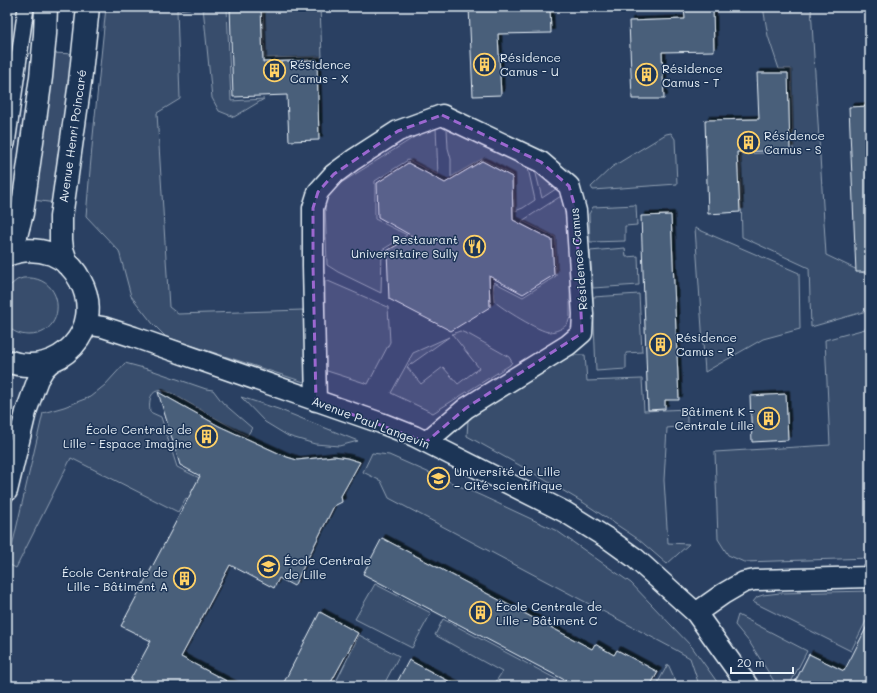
<svg xmlns="http://www.w3.org/2000/svg" width="877" height="693" font-family="Mali,sans-serif">
<defs>
<filter id="shadow"><feDropShadow dx="3.5" dy="-3.5" stdDeviation="0" flood-color="#0009"/></filter>
</defs>
<rect width="100%" height="100%" fill="#1d3557"/>
<filter id="ink" filterUnits="userSpaceOnUse"><feTurbulence type="fractalNoise" baseFrequency=".025" numOctaves="2"/><feDisplacementMap in="SourceGraphic" scale="8" xChannelSelector="R" yChannelSelector="G"/><feConvolveMatrix kernelMatrix="1 2 1 2 8 2 1 2 1" color-interpolation-filters="sRGB"/></filter>
<g filter="url(#ink)">
<path fill="#2a4162" d="M103,7H870V686H7V110L122,127L136,11L100,32Z"/>
<path fill="#374d6c" stroke="#909fb2" d="M106,7H227L231,101L264,99L234,117L219,111L212,98L203,7L177,10L180,99L157,113L169,307L178,314L303,310L307,383L166,337L153,324L131,296L119,251L86,216L93,136Z
M263,7H320L322,57L265,58Z
M763,7H811L826,255L870,276V310L811,327L809,268L742,237L740,154L793,152L791,69H779L768,36Z
M52,53L76,54L56,203L33,200Z
M432,126L436,127L438,175L408,160L375,181V219L407,235L382,250L381,293L338,272L327,265L325,204L327,195L333,188Z
M453,126L527,164L535,200L523,208L515,211L513,175L482,159L451,177V159L448,148L447,129Z
M671,133L675,139L677,184L593,190L591,187L612,167L666,134Z
M535,170L559,187L542,198Z
M561,196C572,234 570,278 570,317C569,319 569,321 568,323C565,328 555,332 549,332C540,332 501,308 494,301L493,291L494,282L523,297L556,276L555,237L522,221Z
M636,205L637,225L625,226V241L590,242L589,214L593,207Z
M695,228L799,273L800,329L763,339L705,372Z
M625,248L626,257L638,256L639,285L593,288L590,251Z
M23,278C67,274 68,335 29,335C21,335 12,332 7,325V288L17,280Z
M325,281H328L388,307L390,342L368,384L324,370Z
M639,294L642,352L626,353V369L596,371L593,297Z
M865,329L870,331V558L744,562L728,555L718,539L715,452L830,445L825,340Z
M460,331L470,335L509,357L512,362L510,365L433,413L391,393L413,353L449,337L407,367L421,384L443,367L458,384L479,368L452,334Z
M569,355H585L587,381L642,379L644,411L687,409V426L667,428L664,480L668,543L689,544L667,564L638,539L584,503L528,470L467,436L468,420L473,414Z
M125,363L151,370L206,389L213,390L223,403L252,428L247,436L171,393C153,386 148,395 150,412L161,417L177,467L242,499L251,531L186,498L178,512L71,458L16,568L8,564L43,413L64,407L90,397L105,385Z
M241,397L278,409L358,441L339,446L315,444L288,436L265,422Z
M372,453L389,455L482,496L557,531L631,583L692,647L720,686H705L698,682L690,658L676,650L389,498L381,481L363,472Z
M375,584L431,613L412,648L355,619Z
M870,591V613L851,651L753,602L757,597L763,595L780,593Z
M738,615L807,651L789,686H777L750,643L735,625Z
M443,619L560,681L558,686H493L502,672L435,635Z
M359,635L399,656L383,686H334Z
M668,664L676,682L674,686H656Z"/>
<path fill="#495e7a" stroke="#e8f1f8" filter="url(#shadow)" d="M230,7H261L263,62L317,60L319,140L289,141L287,95L233,97Z
M469,7H550L551,33L498,34L501,95L473,96Z
M684,7H713L714,51L662,52L664,99H632L629,21L685,19Z
M757,73H788L790,150L737,152L740,212L708,214L705,120L759,119Z
M870,106V272H856L849,107Z
M482,161L512,177L513,220L552,240L554,275L523,294L489,276L490,307L451,331L389,299L387,251L412,236L378,217L377,183L408,163L445,183Z
M671,215L679,400H665V409L648,410L641,216Z
M158,392L219,426L287,457L297,460L334,456L347,458L360,462L341,496L342,502L334,506L294,586L279,578L274,588L230,565L181,657L236,686H142L130,680L151,641L121,626L200,476L180,465Z
M786,394L788,440L752,442L750,396Z
M382,538L592,649L595,644L614,655L617,650L658,672L650,686H576L363,574Z
M320,612L358,633L329,686H282Z
M870,620V686H793L809,654L844,671L852,656Z
M409,660L458,686H395Z"/>
<g fill="none" stroke-linecap="round" stroke-linejoin="round">
<defs>
<path id="pedestrian" d="M7,144L26,7"/>
<path id="minor" d="M85,324L103,327L134,337L381,423L414,436L565,512L610,540L635,558L696,613L748,686
M316,401L313,266V208L318,192L334,174L353,160L398,131L442,115L541,162L569,186L576,211L583,314L582,333L568,345L466,408L426,442
M7,491L26,412L32,395L38,379L44,369L52,361
M696,613L723,594L735,587L744,582L755,580L870,577"/>
<path id="tertiary" d="M7,251L16,236L22,213L41,77L45,34L46,7
M7,255C21,249 37,249 52,254C64,259 74,268 80,280C107,329 58,380 7,361
M67,264L62,249L61,240V217L80,82L88,7"/>
</defs>
<use href="#pedestrian" stroke="#e8f1f8" stroke-width="18"/>
<use href="#minor" stroke="#e8f1f8" stroke-width="23"/>
<use href="#tertiary" stroke="#e8f1f8" stroke-width="25"/>
<use href="#pedestrian" stroke="#1d3557" stroke-width="15"/>
<use href="#minor" stroke="#1d3557" stroke-width="20"/>
<use href="#tertiary" stroke="#1d3557" stroke-width="22"/>
</g>
</g>
<path fill="#9c67d0" fill-opacity="0.2" stroke="#9c67d0" stroke-width="3" stroke-dasharray="8 5" stroke-linejoin="round" d="M442,115L541,162L569,186L576,211L582,333L466,408L426,442L316,401L313,266V208L318,192L334,174L398,131Z"/>
<defs>
<symbol id="building-ring" viewBox="-11 -11 22 22"><circle r="9.5" fill="#1d3557" stroke="#ffd166" stroke-width="1.5"/><path d="M-4-6H4V6H1V3H-1V6H-4ZM-2.5-4.3h1.7v1.8h-1.7ZM.8-4.3h1.7v1.8H.8ZM-2.5-1h1.7V.8h-1.7ZM.8-1h1.7V.8H.8Z" fill="#ffd166"/></symbol>
<symbol id="restaurant-ring" viewBox="-11 -11 22 22"><circle r="9.5" fill="#1d3557" stroke="#ffd166" stroke-width="1.5"/><path d="M-5-6h1v4h1v-4h1v4h1v-4h1v5L-1.5 .5V6h-2V.5L-5-1ZM5-6V6H3V1.5H1.5Q1.5-4 5-6Z" fill="#ffd166"/></symbol>
<symbol id="university-ring" viewBox="-11 -11 22 22"><circle r="9.5" fill="#1d3557" stroke="#ffd166" stroke-width="1.5"/><path d="M0-5L7-2L0 1L-7-2ZM-4 1L0 2.5L4 1V4Q0 6-4 4Z" fill="#ffd166"/></symbol>
</defs>
<g fill-rule="evenodd">
<use href="#building-ring" x="472" y="52" width="25" height="25"/>
<use href="#building-ring" x="262" y="58" width="25" height="25"/>
<use href="#building-ring" x="634" y="62" width="25" height="25"/>
<use href="#building-ring" x="736" y="130" width="25" height="25"/>
<use href="#restaurant-ring" x="462" y="234" width="25" height="25"/>
<use href="#building-ring" x="648" y="332" width="25" height="25"/>
<use href="#building-ring" x="756" y="406" width="25" height="25"/>
<use href="#building-ring" x="194" y="424" width="25" height="25"/>
<use href="#university-ring" x="426" y="466" width="25" height="25"/>
<use href="#university-ring" x="256" y="554" width="25" height="25"/>
<use href="#building-ring" x="172" y="566" width="25" height="25"/>
<use href="#building-ring" x="468" y="600" width="25" height="25"/>
</g>
<g text-anchor="middle" dominant-baseline="central" stroke-width="3" stroke-linejoin="round" paint-order="stroke">
<g font-size="12" fill="#e8f1f8" stroke="#1d3557" text-anchor="start">
<text x="500" y="57">Résidence<tspan x="500" dy="14">Camus - U</tspan></text>
<text x="290" y="64">Résidence<tspan x="290" dy="14">Camus - X</tspan></text>
<text x="662" y="68">Résidence<tspan x="662" dy="14">Camus - T</tspan></text>
<text x="764" y="135">Résidence<tspan x="764" dy="14">Camus - S</tspan></text>
<text x="458" y="239" text-anchor="end">Restaurant<tspan x="458" dy="14">Universitaire Sully</tspan></text>
<text x="676" y="337">Résidence<tspan x="676" dy="14">Camus - R</tspan></text>
<text x="754" y="411" text-anchor="end">Bâtiment K -<tspan x="754" dy="14">Centrale Lille</tspan></text>
<text x="192" y="429" text-anchor="end">École Centrale de<tspan x="192" dy="14">Lille - Espace Imagine</tspan></text>
<text x="454" y="471">Université de Lille<tspan x="454" dy="14">‐ Cité scientifique</tspan></text>
<text x="284" y="560">École Centrale<tspan x="284" dy="14">de Lille</tspan></text>
<text x="168" y="572" text-anchor="end">École Centrale de<tspan x="168" dy="14">Lille - Bâtiment A</tspan></text>
<text x="496" y="606">École Centrale de<tspan x="496" dy="14">Lille - Bâtiment C</tspan></text>
</g>
<g font-size="12" fill="#e8f1f8" stroke="#1d3557">
<text transform="translate(72 136) rotate(-82)">Avenue Henri Poincaré</text>
<text transform="translate(578 259) rotate(-95)">Résidence Camus</text>
<text transform="translate(371 422) rotate(21)">Avenue Paul Langevin</text>
</g>
</g>
<rect width="877" height="693" fill="none" stroke="#1d3557" stroke-width="24"/>
<rect x="12" y="12" width="853" height="669" fill="none" stroke="#e8f1f8" stroke-width="1.5" filter="url(#ink)"/>
<path d="M731 667v6h62v-6" fill="none" stroke="#e8f1f8" stroke-width="2"/>
<text x="737" y="667" font-size="12" fill="#e8f1f8" stroke="#1d3557" stroke-width="3" paint-order="stroke">20 m</text>
</svg>
